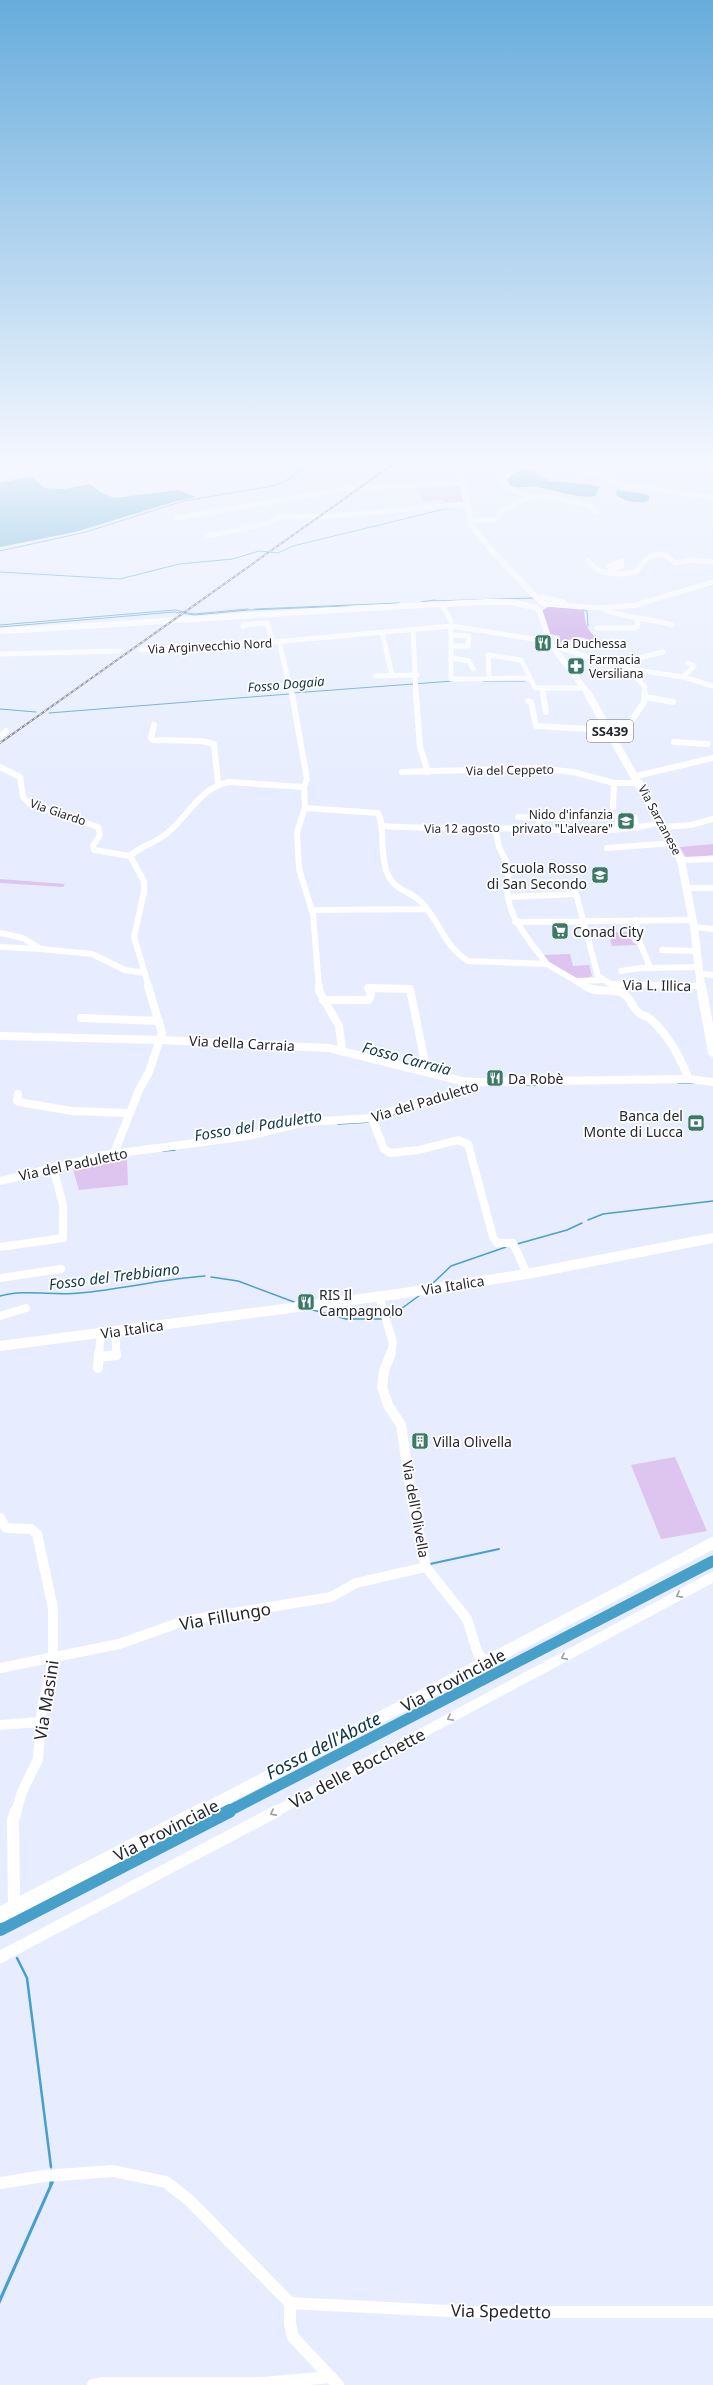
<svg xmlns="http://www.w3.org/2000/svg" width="713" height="2385" font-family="'Noto Sans',sans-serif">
<rect width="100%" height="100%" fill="#e7edfe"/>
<path fill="#ddc5ef" d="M459,484L464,503L429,507L426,505L443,503L442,500L424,501L419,492L414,490L418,489V487Z
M713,844V855L686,858L680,847Z
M0,879L65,884L63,887L0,883Z
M608,932H630L632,942L637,945L612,946Z
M570,954L573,966L589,965L592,976C576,985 553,967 542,955Z
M127,1157L128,1185L79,1190L72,1166Z
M675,1457L707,1531L661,1539L631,1465Z"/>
<path fill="#c69ee2" d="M550,606L584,610C585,632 593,637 611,645L586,643L585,638L578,637L558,643L560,636L549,634L542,614L543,610Z"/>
<path fill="#47a0c9" d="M525,469L535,471L537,475L551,481L593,485L599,487L596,496C577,499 555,490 537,487C527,485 518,490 509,485L507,479L516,472Z
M31,476L45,488L64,489L90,484L100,492L114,498L178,490L196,497L177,501L75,532L0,547V483Z
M617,490L645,494L649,496V500C642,505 622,501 616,495Z
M51,2167L54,2182L0,2304V2296L49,2186Z"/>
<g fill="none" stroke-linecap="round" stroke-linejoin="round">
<path stroke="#47a0c9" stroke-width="1" d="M285,481L304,467V460
M0,551L86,532L183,501L273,486L294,477L315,460
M0,572L120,579L179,564L233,559L259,551L278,553L293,546L453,507
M434,601L534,598
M421,602L435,600
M255,609L399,603
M582,609L587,611L588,626
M0,625L175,610L194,614L248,609
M0,627L174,612L195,615L249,610L348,606
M483,681H525
M293,693L453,681
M0,709L36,712
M49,713L289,694"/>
<path stroke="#47a0c9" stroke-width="1.5" d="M678,1083H694
M526,1085H536
M389,1116L406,1110
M338,1124L370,1122
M163,1151L175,1150
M588,1220L603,1214L713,1201
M517,1244L567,1230L582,1223
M211,1277L238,1281L294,1302
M431,1285L451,1266L506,1247
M0,1296C26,1289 53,1296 80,1293C122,1289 163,1279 205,1276
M313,1310L346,1319H382
M390,1317L420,1295"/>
<path stroke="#47a0c9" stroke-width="2" d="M430,1564L499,1549"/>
<path stroke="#47a0c9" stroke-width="2.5" d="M17,1958L27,1978L51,2167"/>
<path stroke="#47a0c9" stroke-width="11" d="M227,1812L713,1561"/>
<path stroke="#47a0c9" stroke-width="14" d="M0,1929L229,1811"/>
<path stroke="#fff" stroke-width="5" d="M149,460H154
M530,460L603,476L615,483L713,498
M709,460L713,463
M459,468L493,466L506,472
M5,476L4,473L15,460
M508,476L500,479L508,487L527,496
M0,477L85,460
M323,517L466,504
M176,518L353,488L462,483
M470,521L495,520C526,484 551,498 591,506L595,512
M207,536L266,524L279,517L317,516
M588,560C597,576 620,575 636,572C647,555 660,547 675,563L690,560L713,562
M609,566L622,561L621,567L610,569
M542,597L564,602
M544,604L598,608L636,605L713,582
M442,605L451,621V679L530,678L535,688H585
M605,610C628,619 650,618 672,625
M243,627V625L267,623L273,642
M597,628H635L638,626L637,618
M413,630L416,695
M382,632L392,675
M279,642L292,695
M552,645L590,658L622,662L645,687L644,695
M451,646H468L469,636L452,635
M141,650L273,642L452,626L539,640
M0,654L121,651
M451,658L469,661L473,669
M622,662L663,652
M631,669L683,677L713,686
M375,676L417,675
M683,677L694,666L688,663
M489,679L488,655L521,660L530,678
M542,689L543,695"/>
<path stroke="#fff" stroke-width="6" d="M292,694L307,779L304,787
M416,694L420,747L428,772
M543,694L546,712
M645,697L673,702
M528,701L531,702L536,726L610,730
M154,725L151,738L153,740L202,741L214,744L218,783
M0,737L6,731
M616,739L620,738L644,702L645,694
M674,742L708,744
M0,767L20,777L23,797L30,804L98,827L100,835L93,846L94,850L130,856
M402,772L537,768L573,772L614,783H640
M636,776L713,758
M304,787L305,808L297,832L299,869L313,914L319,987
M613,807L614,783
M305,808L378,813C385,826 380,851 386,870C395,894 409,888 423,904C440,923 445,947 468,961L547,964L586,987
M618,816V828
M518,817L539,818
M634,817L637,828
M383,826C421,829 457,827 495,828C544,829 615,836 661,822
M663,827L691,825L713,819
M495,828L499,847L510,869C498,907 525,935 547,964
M541,830L539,818H560
M607,848L673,843
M681,860L713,859
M687,888H713
M509,897L576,894L598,976L616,987
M311,910L427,909
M636,920L640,943L650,967
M515,922L693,920
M694,927L713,929
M0,933L23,938L41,949L92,954L125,970L145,973
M0,947L41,949
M662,950L696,951
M621,971L640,968L699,967
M700,974L713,975
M576,981L603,980
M613,984L700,986
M149,987L134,937L144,892V881L130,856C141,846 155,843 166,834C189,816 199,788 229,782L304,787"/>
<path stroke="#fff" stroke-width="8" d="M319,986V991L339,1026L342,1049
M585,986C595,993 609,989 620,992C630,995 631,1006 638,1012C641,1015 646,1016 649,1018C668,1033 680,1057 689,1079
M615,986L620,992
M323,1000H369L371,994L368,988L410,989L427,1072
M81,1018L159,1021
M0,1036L161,1040L329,1048L462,1081L478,1082
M18,1094L17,1101L24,1103L72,1111L129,1113
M372,1119L384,1149L390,1153L419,1150L458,1140L468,1144L493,1237L497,1243H513L527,1274
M114,1153L139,1090L149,1072L162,1033L148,986
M0,1181L105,1155L248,1136L305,1122L374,1118L400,1108L456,1094L479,1082L689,1079L713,1082
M0,1247L63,1238V1205L53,1167
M0,1278L61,1269
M379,1296L393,1343L391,1354
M0,1316L26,1308
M116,1331V1354
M99,1354L101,1333"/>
<path stroke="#fff" stroke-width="10" d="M391,1353L384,1371L382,1387L388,1405L401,1425L413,1506L426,1567L467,1619L478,1654L487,1663
M100,1357L116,1355V1353
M98,1368L99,1353
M0,1518L6,1528L31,1529L37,1534L53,1608V1650L50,1677L42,1707L38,1759L22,1792L16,1812
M0,1668L119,1644L184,1621L331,1597L356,1583L426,1567
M0,1725L40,1722
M275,1812L713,1577"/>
<path stroke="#fff" stroke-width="12" d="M14,1908L13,1820L16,1811
M0,1957L277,1811
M0,2183L44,2176L113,2171L166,2182L189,2200L290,2303
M290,2303L467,2312H713
M290,2303V2324L293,2337L338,2385
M93,2385L104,2383H262L331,2377"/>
<path stroke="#fff" stroke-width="6" d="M457,460L472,526L492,551L542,603
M536,608L540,612L550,643L589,695
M0,631C162,622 324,609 486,602H512L533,607"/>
<path stroke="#fff" stroke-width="8" d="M588,694L681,860L694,927L701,987"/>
<path stroke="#fff" stroke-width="10" d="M701,986L713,1052
M0,1346L398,1294L527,1274L713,1238"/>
<path stroke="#fff" stroke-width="12" d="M200,1812L713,1543"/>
<path stroke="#fff" stroke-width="16" d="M0,1915L202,1811"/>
<defs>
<path id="rail" d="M0,743L399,460"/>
</defs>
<use href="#rail" stroke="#6e727d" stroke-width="2"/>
<use href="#rail" stroke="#fff" stroke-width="1" stroke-dasharray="3" stroke-linecap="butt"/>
</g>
<defs><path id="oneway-chevron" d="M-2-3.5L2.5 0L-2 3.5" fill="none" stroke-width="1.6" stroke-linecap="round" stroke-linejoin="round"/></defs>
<g stroke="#9d9ea1">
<use href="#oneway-chevron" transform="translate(679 1595) rotate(152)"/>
<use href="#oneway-chevron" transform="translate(564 1657) rotate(152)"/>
<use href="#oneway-chevron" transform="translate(450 1718) rotate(152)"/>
<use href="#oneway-chevron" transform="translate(273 1813) rotate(152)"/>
</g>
<linearGradient id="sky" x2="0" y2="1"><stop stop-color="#67acdc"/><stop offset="0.58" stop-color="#f4f7ff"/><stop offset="1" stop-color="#f4f7ff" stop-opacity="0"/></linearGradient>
<rect width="713" height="794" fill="url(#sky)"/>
<defs>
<symbol id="restaurant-square" viewBox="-11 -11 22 22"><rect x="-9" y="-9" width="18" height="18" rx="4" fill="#3c7a67" stroke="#fff"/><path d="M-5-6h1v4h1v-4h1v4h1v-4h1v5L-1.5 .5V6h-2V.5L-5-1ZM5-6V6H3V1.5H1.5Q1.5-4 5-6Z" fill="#fff"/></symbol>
<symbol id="pharmacy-square" viewBox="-11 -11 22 22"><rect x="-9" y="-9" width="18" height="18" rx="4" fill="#3c7a67" stroke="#fff"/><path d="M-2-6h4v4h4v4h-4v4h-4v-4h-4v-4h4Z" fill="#fff"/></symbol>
<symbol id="school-square" viewBox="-11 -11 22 22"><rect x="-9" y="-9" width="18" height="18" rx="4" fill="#3c7a67" stroke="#fff"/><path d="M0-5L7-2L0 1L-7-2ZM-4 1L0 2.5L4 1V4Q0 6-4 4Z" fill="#fff"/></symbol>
<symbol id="supermarket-square" viewBox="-11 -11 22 22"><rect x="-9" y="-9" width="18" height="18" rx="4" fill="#3c7a67" stroke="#fff"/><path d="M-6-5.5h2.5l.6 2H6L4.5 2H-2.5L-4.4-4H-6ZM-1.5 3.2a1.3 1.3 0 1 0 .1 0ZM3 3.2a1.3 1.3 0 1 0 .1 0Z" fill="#fff"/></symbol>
<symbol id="bank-square" viewBox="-11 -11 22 22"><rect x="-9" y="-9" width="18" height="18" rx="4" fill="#3c7a67" stroke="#fff"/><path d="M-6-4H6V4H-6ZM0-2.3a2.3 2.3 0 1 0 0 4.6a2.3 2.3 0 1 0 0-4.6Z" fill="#fff"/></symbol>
<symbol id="building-square" viewBox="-11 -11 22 22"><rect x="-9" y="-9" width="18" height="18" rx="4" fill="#3c7a67" stroke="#fff"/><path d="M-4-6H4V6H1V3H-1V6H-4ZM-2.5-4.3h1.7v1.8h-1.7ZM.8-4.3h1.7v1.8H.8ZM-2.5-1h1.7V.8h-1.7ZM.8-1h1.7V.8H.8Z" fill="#fff"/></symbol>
</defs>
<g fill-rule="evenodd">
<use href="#restaurant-square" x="533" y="633" width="20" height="20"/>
<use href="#pharmacy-square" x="566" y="656" width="20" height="20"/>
<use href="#school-square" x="616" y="811" width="20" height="20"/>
<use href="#school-square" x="590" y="865" width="20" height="20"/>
<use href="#supermarket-square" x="550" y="921" width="20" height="20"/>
<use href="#restaurant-square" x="485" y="1068" width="20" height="20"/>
<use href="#bank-square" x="686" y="1113" width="20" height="20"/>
<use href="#restaurant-square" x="296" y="1292" width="20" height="20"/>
<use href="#building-square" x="410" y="1431" width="20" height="20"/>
</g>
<g text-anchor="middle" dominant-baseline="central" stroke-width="3.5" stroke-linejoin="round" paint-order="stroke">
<g font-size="12" fill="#25272f" stroke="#fff" text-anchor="start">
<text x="556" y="643">La Duchessa</text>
<text x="589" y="659">Farmacia<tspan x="589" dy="14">Versiliana</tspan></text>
<text x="613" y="814" text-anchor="end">Nido d'infanzia<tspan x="613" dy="14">privato "L'alveare"</tspan></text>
</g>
<g font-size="12" fill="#25272f" stroke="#fff">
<text transform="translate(210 646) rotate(-3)">Via Arginvecchio Nord</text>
<text transform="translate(510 770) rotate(-1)">Via del Ceppeto</text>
<text transform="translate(58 812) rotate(19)">Via Giardo</text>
<text transform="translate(660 820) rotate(62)">Via Sarzanese</text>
<text transform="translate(462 828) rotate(-1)">Via 12 agosto</text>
</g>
<g font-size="13" font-style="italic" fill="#0e3647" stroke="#fff">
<text transform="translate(286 684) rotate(-5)">Fosso Dogaia</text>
</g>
<rect fill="#fff" stroke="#66686d" stroke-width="1" x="587" y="720" width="46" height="22" rx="3"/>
<g font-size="13" font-weight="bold" fill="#25272f">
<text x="610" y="731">SS439</text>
</g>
<g font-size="14" fill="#25272f" stroke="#fff" text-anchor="start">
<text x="587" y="867" text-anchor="end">Scuola Rosso<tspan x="587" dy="16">di San Secondo</tspan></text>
<text x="573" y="931">Conad City</text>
<text x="508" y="1078">Da Robè</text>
<text x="683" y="1115" text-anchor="end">Banca del<tspan x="683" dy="16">Monte di Lucca</tspan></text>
<text x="319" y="1294">RIS Il<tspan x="319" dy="16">Campagnolo</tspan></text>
<text x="433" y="1441">Villa Olivella</text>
</g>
<g font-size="14" fill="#25272f" stroke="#fff">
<text transform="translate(657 985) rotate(1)">Via L. Illica</text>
<text transform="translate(242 1043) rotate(3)">Via della Carraia</text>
<text transform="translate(425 1101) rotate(-17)">Via del Paduletto</text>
<text transform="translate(73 1164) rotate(-12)">Via del Paduletto</text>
<text transform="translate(453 1285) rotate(-9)">Via Italica</text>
<text transform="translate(132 1329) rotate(-8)">Via Italica</text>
<text transform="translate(416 1509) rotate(80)">Via dell'Olivella</text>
</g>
<g font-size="15" font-style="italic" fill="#0e3647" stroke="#fff">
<text transform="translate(407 1058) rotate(15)">Fosso Carraia</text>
<text transform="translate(258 1125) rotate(-9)">Fosso del Paduletto</text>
<text transform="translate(114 1276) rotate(-7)">Fosso del Trebbiano</text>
</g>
<g font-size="17" fill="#25272f" stroke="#fff">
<text transform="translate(225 1616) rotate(-10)">Via Fillungo</text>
<text transform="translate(453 1680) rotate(-28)">Via Provinciale</text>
<text transform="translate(46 1700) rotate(-81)">Via Masini</text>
<text transform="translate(357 1768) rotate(-28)">Via delle Bocchette</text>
<text transform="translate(166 1830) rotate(-27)">Via Provinciale</text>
<text transform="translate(501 2311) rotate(1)">Via Spedetto</text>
</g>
<g font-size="18" font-style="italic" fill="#0e3647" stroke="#fff">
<text transform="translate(323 1745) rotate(-27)">Fossa dell'Abate</text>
</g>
</g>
</svg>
